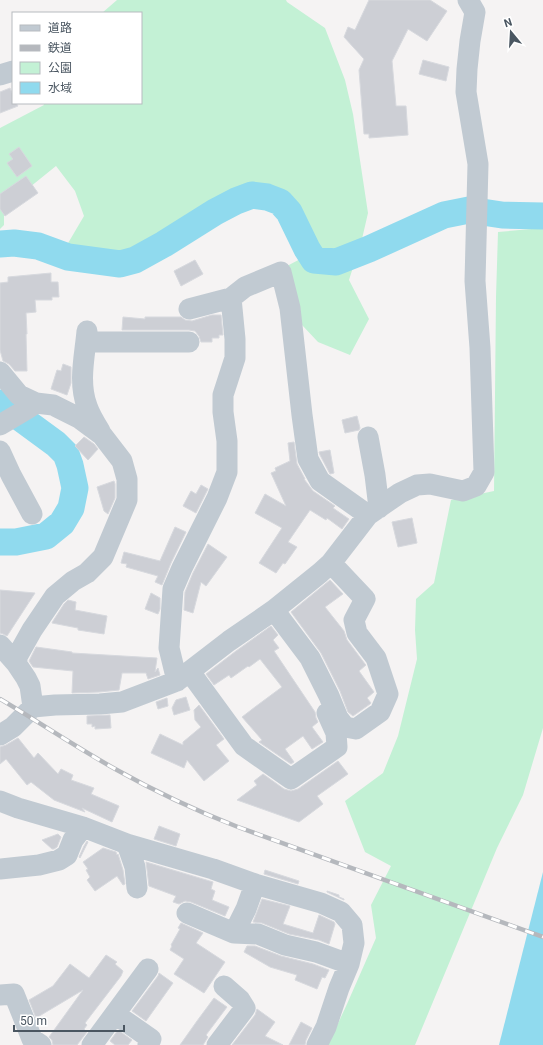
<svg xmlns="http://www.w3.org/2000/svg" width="543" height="1045" font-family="Roboto,'Noto Sans JP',sans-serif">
<rect width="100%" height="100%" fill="#f5f3f3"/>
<path fill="#c3f1d5" d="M117,0H286L287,2L325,28L345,80L353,114L368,213L362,239L349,280L369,319L350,355L318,342L302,325L287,266L306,256L302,226L288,203L278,194L260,191L240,196L228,194L135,256L116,259H99L64,250L84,216L75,191L56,166L30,187L4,201V225L0,229V128L44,105L43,103H141V13H102Z
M543,228V728L523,795L497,848L415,1045H328L347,1004L376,938L371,905L391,866L365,852L345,801L383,773L398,736L417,659L415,630L416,599L434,583L451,500L494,491L496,297L498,232Z"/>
<path fill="#90daee" d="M543,872V1045H499Z"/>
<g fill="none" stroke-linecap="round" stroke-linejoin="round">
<path stroke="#90daee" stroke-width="27" d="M0,244L14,243L38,246L68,257L120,264L135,260L164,244L215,212L236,201L252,195L267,197L280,202L289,212L307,249L314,260L336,262L369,249L444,215L469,210L502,215L543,216
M0,403L56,444L66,454L70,465L75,488L71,508L62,523L46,536L16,542H0"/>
</g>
<path fill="#cdcfd5" stroke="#d7d9de" d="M369,0H430L447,11L427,41L408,29L392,61L396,106H406L408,135L369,138V134H364L359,70L364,59L344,37L348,27L355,30Z
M423,60L449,67L446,81L419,74Z
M10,88L13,95V103H16L18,106L0,113V92Z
M19,147L32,166L17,177L7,163L13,159L9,154Z
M26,176L38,193L5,216L0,209V194Z
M195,260L203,274L181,286L174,271Z
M51,273V282H58L59,297H52V300H35L36,312L26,313L27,334H26L27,371H15L9,364L3,361L0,350V283L8,282V277Z
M212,315H221L223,335H219V338H212V342H201L199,336L195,331L189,330H122L123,317L145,319V317H181L185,320L192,321Z
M63,364L71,367V383L67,395L51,389L57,370L61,371Z
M357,416L360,428L359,430L345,433L342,420Z
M84,437L94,444L98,449L88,460L75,446Z
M294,442L297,464L305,479H304L313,491L335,506L333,508L349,519L342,529L327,518L326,520L310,510L288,542L297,547L285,564L283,563L276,573L259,563L282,528L255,513L265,494L286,506L271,473L276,471L275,468L290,461L288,443Z
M330,450L334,473L330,474L320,455L319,452Z
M114,481L115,484V498L108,514L104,511L97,487Z
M201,485L208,489L196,513L183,506L191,491L196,494Z
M412,518L417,543L398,547L392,522Z
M175,527L186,532L171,563L162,585L155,582L158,576L126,567L127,564L121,563L124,552L160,561Z
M208,544L227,557L206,586L201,582L193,613L184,610L185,592L193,573Z
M330,580L343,594L325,607L344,631L347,640L365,664L366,665L359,671L374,692L367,698L371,703L370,704L353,716L348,712L340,691L321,653L291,612Z
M0,590L35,593L7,636L3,634L0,633Z
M151,593L160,598V609L158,614L145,609Z
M68,600L76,602L75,610L107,616L104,634L78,630V628L52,623L53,621L64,604Z
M271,626L278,635L273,640L279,648L274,651L315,712L316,718L318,722L312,727L323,742L312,749L303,736L285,749L294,762L291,764L259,742L262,740L242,717L255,707L282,687L260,659L249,667L248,666L231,678L229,675L214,685L206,674L236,651Z
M36,647L72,652V653L157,658L155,672L158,668L160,675L148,679L146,673H122L119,690L99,692L72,693L73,671L33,667L29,661Z
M186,697L190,710L174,715L172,708L176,700Z
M167,698L168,706L158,709L156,702Z
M199,705L224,739L216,745L229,761L204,781L187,760L184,768L151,753L160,734L183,745V742L201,727L195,720L194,710Z
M110,715L111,728L95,729V726L92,727V724H87V716Z
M18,738L34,758L38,753L58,774L61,769L73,775L71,780L94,788L91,794L119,806L112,822L82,808L85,812L54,800L31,782L27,785L6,759L0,764V747L6,745Z
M338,761L348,774L317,796L323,804L299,822L237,800L257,785L254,781L263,774L284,789L291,791L298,789Z
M159,826L180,834L176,846L154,839Z
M58,834L61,837L57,847L54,849H52L42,840Z
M87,841L88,842L80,858L79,857L84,846Z
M103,848L116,852L117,855L118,854L123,870L125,884L123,885L117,876L95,891L87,880L90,877L86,870L88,869L83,862Z
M146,862L213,882L211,889L215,891L212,900L229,907L225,916L191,902L185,901L179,904L173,902L176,896L149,886Z
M265,870L299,881L298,884L264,874Z
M327,891L339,895V897L344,899V900L327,892Z
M262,899L290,906L283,924L313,933L319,915L334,922L335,924L329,944L319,940L289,934L262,923L253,922Z
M181,923L203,933L196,943L225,962L204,993L174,974L184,959L170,950L172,946L171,945L180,929L178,928Z
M247,946H255L281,956L313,964L329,970L325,978L322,977L317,989L295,980L297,975L270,967L244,952Z
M106,955L117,962L115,964L123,971L121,976L85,1023L87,1025L84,1029L87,1032L77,1045H53L52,1040L49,1037L83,990L36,1018L29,1000L53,986L70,964L89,978Z
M159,973L173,983L146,1021L132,1011L158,976Z
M214,998L227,1007L206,1035L208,1037L203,1045H180L197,1021Z
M257,1009L275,1022L265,1036L283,1045H232L255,1015Z
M301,1022L312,1028L306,1040L305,1045H289Z
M118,1030L132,1040L128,1045H115L110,1041Z"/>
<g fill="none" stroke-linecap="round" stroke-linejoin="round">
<path stroke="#c1cad2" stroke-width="21" d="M0,75L13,71
M189,309L231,298L245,287L281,272L290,308L302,415L308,459L320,481L368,515
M87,331C85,355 78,382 87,406C90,415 95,423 100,431
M86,342H189
M0,372L19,395L36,403L53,405L79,418L102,435L122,461L127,479V500L103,557L87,573L73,581L55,596L32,630L18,655L16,663L26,678L30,686L33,707
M0,425L27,409L36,403
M368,437L375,475L379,508
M0,451L11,475L32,514
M274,610L310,658L329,696L338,718L345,727L356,729L380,712L388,694L376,658L357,633L354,620L365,599L331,563
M0,645L16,663
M190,672L244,746L291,779L337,747L336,733L327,713
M177,681L169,648L173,589L182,568L217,498L227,472V441L223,412V395L235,358V339L231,298
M0,735L13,727L33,707L55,705L100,704L122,702L177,681L229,641L274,610L320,573L331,563L368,515L400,493L417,485L430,484L463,491L476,486L484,472L480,348L475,281L478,164L466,92L467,69L470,41L475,12L468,0
M0,801L18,808L83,827L127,844L213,869L255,884L321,903L341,912L352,925L354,943L349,964L339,988L326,1027L317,1045
M127,844L135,867L137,888
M0,869L39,865L59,860L67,855L73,840L83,827
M187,913L234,933L258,934L285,945L316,952L349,964
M234,933L246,909L255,884
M0,995L14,994L32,1039L41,1045
M115,1014L151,1039L148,1045
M92,1045L148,969
M217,1045L245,1008L240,1000L224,986"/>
<defs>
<path id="rail" d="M0,699C39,722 77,748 117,770C156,792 197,811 238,827L543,937"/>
</defs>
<use href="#rail" stroke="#b5b8bd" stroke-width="4.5"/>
<use href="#rail" stroke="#fff" stroke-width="3" stroke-dasharray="9" stroke-linecap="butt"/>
</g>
<rect x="12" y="12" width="130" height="92" fill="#ffffff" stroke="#b7bbc0"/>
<rect x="20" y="25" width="20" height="6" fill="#c1cad2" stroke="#b7bbc0"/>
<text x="48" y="32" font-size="12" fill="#4a5661">道路</text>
<rect x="20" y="45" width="20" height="6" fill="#b5b8bd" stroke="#b7bbc0"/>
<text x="48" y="52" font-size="12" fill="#4a5661">鉄道</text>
<rect x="20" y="62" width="20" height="12" fill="#c3f1d5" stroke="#b7bbc0"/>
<text x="48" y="72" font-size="12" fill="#4a5661">公園</text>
<rect x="20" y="82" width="20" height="12" fill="#90daee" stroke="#b7bbc0"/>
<text x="48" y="92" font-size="12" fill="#4a5661">水域</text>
<g transform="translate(511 32) rotate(342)" stroke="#ffffff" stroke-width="3" paint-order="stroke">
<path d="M0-3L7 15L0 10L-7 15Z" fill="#4a5661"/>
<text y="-6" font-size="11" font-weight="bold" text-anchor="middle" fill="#4a5661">N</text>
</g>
<path d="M14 1025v6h110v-6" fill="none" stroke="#4a5661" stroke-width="2"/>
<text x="20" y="1025" font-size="12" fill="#4a5661" stroke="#ffffff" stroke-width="3" paint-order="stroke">50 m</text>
</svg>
